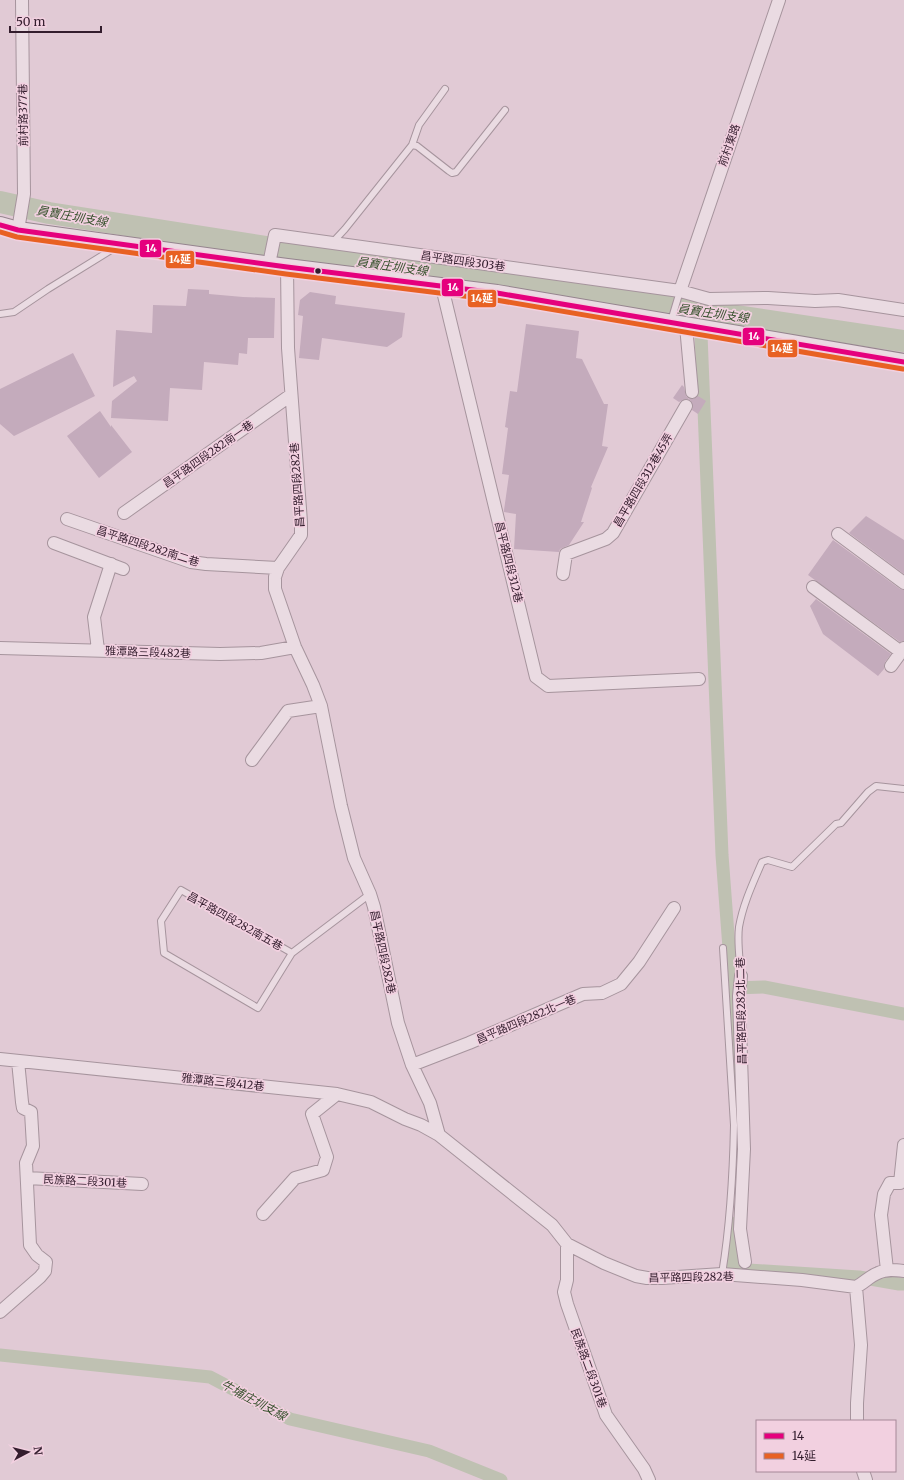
<svg xmlns="http://www.w3.org/2000/svg" width="904" height="1480" font-family="Merriweather,'Noto Sans TC',serif">
<rect width="100%" height="100%" fill="#e1cad5"/>
<g fill="none" stroke-linecap="round" stroke-linejoin="round">
<path stroke="#bfc1b2" stroke-width="13" d="M700,310L722,855L732,988L737,1099
M732,988L764,987L904,1014
M736,1223L733,1269L859,1277L899,1284H904
M0,1355L210,1377L290,1419L429,1451L501,1480"/>
<path stroke="#bfc1b2" stroke-width="22" d="M0,202L49,213L305,253L475,277L904,341"/>
</g>
<path fill="#c4abbc" d="M188,289L209,290V294L243,297L275,298L274,338H248L247,354L239,353L238,365L204,362L202,390L170,388L168,421L111,418L112,401L137,381L134,376L113,387L116,330L152,333L153,305L186,306Z
M310,292L336,296L335,304L405,313L402,337L387,347L322,338L319,360L299,358L303,316L298,315L300,300Z
M526,324L579,331L576,358L582,359L604,404H608L602,446L608,447L591,487L592,488L581,522H584L569,545L560,549L559,552L514,549L516,514L504,512V510L509,475L502,474L508,428L505,427L510,391L517,392Z
M73,353L95,396L14,436L0,424V389Z
M682,385L684,387L686,396L689,399H693L698,396L706,401L698,414L692,410L693,406L690,400L686,399L679,402L673,398Z
M100,411L111,427V425L132,452L99,478L67,436Z
M866,516L904,540V574L849,533Z
M833,540L900,589L904,590V641L900,642L808,575Z
M816,599L891,654L885,662L884,669L878,676L823,634L810,606Z"/>
<g fill="none" stroke-linecap="round" stroke-linejoin="round">
<defs>
<path id="lane" d="M412,145L419,125L445,89
M332,243L345,229L412,145L417,146L449,171L452,173L456,172L505,110
M0,314L14,312L48,289L116,247
M671,321L680,291
M292,953L181,890L161,921L164,953L258,1008L292,953L370,894
M741,976C740,960 737,943 739,927C743,904 753,883 762,862L768,860L792,867L836,824L841,823L868,792L876,786L904,789
M722,1274C730,1225 733,1175 734,1125L723,948"/>
<path id="street" d="M18,230L24,194L22,0
M269,264L275,235L680,291L709,299L768,298L815,301L838,300L904,310
M287,267L288,348L301,522V535L278,568L275,577V589L295,647L313,685L321,706L341,806L354,858L370,894L374,907L398,1023L412,1065L430,1103L439,1135L552,1225L567,1244L604,1263L636,1276L647,1278H662L722,1274L802,1280L856,1287C864,1283 870,1276 878,1273C886,1269 895,1270 904,1271
M442,287L536,677L548,686L699,679
M680,291L779,0
M686,326L692,392
M124,513L291,395
M67,519L191,562L206,564L278,568
M838,534L904,583
M54,543L123,569
M563,574L566,554L606,539L613,533L686,406
M813,587L901,652
M0,648L220,654L261,653L295,647
M98,650L94,617L111,564
M891,666L904,648
M252,760L288,711L321,706
M741,976L739,996L744,1149L740,1229L745,1262
M0,1059L337,1094L371,1102L405,1119L421,1125L439,1135
M412,1065L469,1043L583,994L602,993L621,984L639,962L674,908
M27,1178L142,1184
M263,1214L295,1178L323,1170L327,1157L312,1114L337,1094
M567,1244V1280L564,1292L567,1304L606,1415L644,1469L649,1480
M887,1270L881,1215L884,1194L890,1183H900L904,1145
M856,1287L861,1345L857,1403V1421
M0,1312L40,1277L45,1271L46,1262L37,1255L30,1245L26,1163L33,1146L31,1112L23,1108L22,1102L18,1061
M863,1471L866,1480"/>
<path id="secondary" d="M0,225L18,230L287,267L497,293L904,362"/>
</defs>
<use href="#lane" stroke="#a6949d" stroke-width="8"/>
<use href="#street" stroke="#a6949d" stroke-width="14"/>
<use href="#secondary" stroke="#95848e" stroke-width="18"/>
<use href="#lane" stroke="#eadbe2" stroke-width="6"/>
<use href="#street" stroke="#eadbe2" stroke-width="12"/>
<use href="#secondary" stroke="#eadbe2" stroke-width="16"/>
<defs>
<path id="bus-1" d="M0,225L18,230L287,267L497,293L904,362"/>
<path id="bus-2" d="M0,232L17,237L286,274L496,300L903,369"/>
</defs>
<use href="#bus-1" stroke="#f2d0e0" stroke-width="8"/>
<use href="#bus-2" stroke="#f2d0e0" stroke-width="8"/>
<use href="#bus-1" stroke="#e5007d" stroke-width="5"/>
<use href="#bus-2" stroke="#e86123" stroke-width="5"/>
</g>
<circle fill="#331d2d" stroke="#f2d0e0" stroke-width="1.5" cx="318" cy="271" r="3.5"/>
<g text-anchor="middle" dominant-baseline="central" stroke-width="3.5" stroke-linejoin="round" paint-order="stroke">
<g font-size="11" fill="#331d2d" stroke="#f2d0e0">
<text transform="translate(23 115) rotate(-91)">前村路377巷</text>
<text transform="translate(729 145) rotate(-71)">前村東路</text>
<text transform="translate(463 261) rotate(8)">昌平路四段303巷</text>
<text transform="translate(208 454) rotate(-35)">昌平路四段282南一巷</text>
<text transform="translate(643 480) rotate(-60)">昌平路四段312巷45弄</text>
<text transform="translate(297 485) rotate(-94)">昌平路四段282巷</text>
<text transform="translate(148 546) rotate(18)">昌平路四段282南二巷</text>
<text transform="translate(509 562) rotate(76)">昌平路四段312巷</text>
<text transform="translate(148 652) rotate(2)">雅潭路三段482巷</text>
<text transform="translate(235 921) rotate(29)">昌平路四段282南五巷</text>
<text transform="translate(383 952) rotate(78)">昌平路四段282巷</text>
<text transform="translate(741 1011) rotate(-91)">昌平路四段282北二巷</text>
<text transform="translate(526 1019) rotate(-23)">昌平路四段282北一巷</text>
<text transform="translate(223 1082) rotate(6)">雅潭路三段412巷</text>
<text transform="translate(85 1181) rotate(3)">民族路二段301巷</text>
<text transform="translate(691 1277) rotate(-1)">昌平路四段282巷</text>
<text transform="translate(589 1368) rotate(70)">民族路二段301巷</text>
</g>
<g font-size="12" font-style="italic" fill="#37522d" stroke="#f2d0e0">
<text transform="translate(72 216) rotate(10)">員寶庄圳支線</text>
<text transform="translate(392 266) rotate(8)">員寶庄圳支線</text>
<text transform="translate(713 313) rotate(8)">員寶庄圳支線</text>
<text transform="translate(254 1400) rotate(28)">牛埔庄圳支線</text>
</g>
</g>
<g stroke="#f2d0e0" stroke-width="1.5">
<rect x="139" y="239" width="23" height="19" rx="4" fill="#e5007d"/>
<rect x="165" y="250" width="30" height="19" rx="4" fill="#e86123"/>
<rect x="441" y="278" width="23" height="19" rx="4" fill="#e5007d"/>
<rect x="467" y="289" width="30" height="19" rx="4" fill="#e86123"/>
<rect x="742" y="327" width="23" height="19" rx="4" fill="#e5007d"/>
<rect x="767" y="339" width="31" height="19" rx="4" fill="#e86123"/>
</g>
<g font-size="11" text-anchor="middle" font-weight="bold" fill="#fff">
<text x="151" y="252">14</text>
<text x="180" y="263">14延</text>
<text x="453" y="291">14</text>
<text x="482" y="302">14延</text>
<text x="754" y="340">14</text>
<text x="782" y="352">14延</text>
</g>
<rect x="756" y="1420" width="140" height="52" fill="#f2d0e0" stroke="#a68898"/>
<rect x="764" y="1433" width="20" height="6" fill="#e5007d" stroke="#a68898"/>
<text x="792" y="1440" font-size="12" fill="#331d2d">14</text>
<rect x="764" y="1453" width="20" height="6" fill="#e86123" stroke="#a68898"/>
<text x="792" y="1460" font-size="12" fill="#331d2d">14延</text>
<g transform="translate(28 1452) rotate(83)" stroke="#f2d0e0" stroke-width="3" paint-order="stroke">
<path d="M0-3L7 15L0 10L-7 15Z" fill="#331d2d"/>
<text y="-6" font-size="11" font-weight="bold" text-anchor="middle" fill="#331d2d">N</text>
</g>
<path d="M10 26v6h91v-6" fill="none" stroke="#331d2d" stroke-width="2"/>
<text x="16" y="26" font-size="12" fill="#331d2d" stroke="#f2d0e0" stroke-width="3" paint-order="stroke">50 m</text>
</svg>
